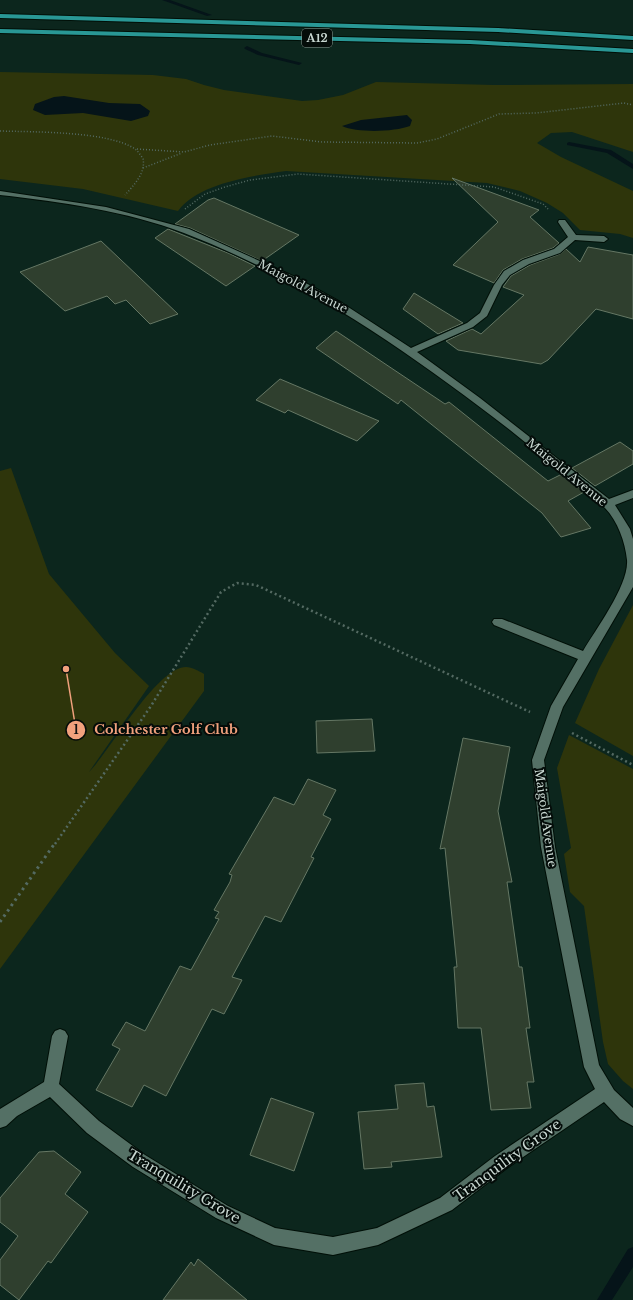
<svg xmlns="http://www.w3.org/2000/svg" width="633" height="1300" font-family="'Libre Baskerville',serif">
<rect width="100%" height="100%" fill="#0c261d"/>
<path fill="#2e350b" d="M0,72L153,75L186,79L204,85L224,90L302,101L318,100L343,95L376,82L494,85L633,84V152L572,132L551,133L537,143L561,157L633,191V238L620,234L580,230L563,213L547,203L520,191L487,183L286,171C252,176 199,183 178,211L83,189L0,179Z
M11,468L49,574L115,653L149,686L89,772C110,751 157,667 186,667C192,667 199,671 204,674V691L0,969V471Z
M633,605V756L575,723L599,669Z
M569,735L633,769V1089L623,1081L608,1064L603,1042L584,906L570,892L564,854L571,848L557,768Z"/>
<path fill="#051419" d="M64,96L109,103L140,104L150,111L148,116L131,121L83,113L45,115L33,110L35,104L54,97Z
M407,115L412,120L410,126C394,132 357,133 342,126L361,120Z"/>
<g fill="none" stroke-linecap="round" stroke-linejoin="round">
<path fill="#051419" fill-rule="evenodd" d="M162,0H170L212,15L207,16Z
M247,46L262,53L302,63L299,65L258,55L245,49L244,48Z
M569,142L611,150L633,164V169L607,153L567,145V143Z
M633,1247V1267L612,1300H597L628,1249Z"/>
</g>
<path fill="#2f3f2e" stroke="#657764" d="M452,178L539,210L530,217L559,243L553,248L522,259L503,270L494,283L453,265L498,222Z
M214,198L299,235L262,261L190,228L175,224L208,200Z
M168,229L228,253L255,266L226,286L155,238Z
M101,241L178,314L150,324L126,300L115,304L107,296L65,311L20,272Z
M588,247L633,255V319L596,309L548,360L541,364L458,350L446,341L472,329L481,334L524,295L503,287L511,276L530,265L560,254L566,249L580,262Z
M414,293L463,323L438,334L403,309Z
M336,331L445,404L449,402L548,481L562,474L584,492L568,501L591,528L561,537L542,513L401,400L398,404L316,348Z
M280,379L379,421L357,441L288,410L285,413L256,400Z
M620,442L633,451V464L595,486L572,468Z
M372,719L375,751L317,753L316,721Z
M463,738L510,747L498,811L512,882H507L519,967H522L530,1028H526L534,1082H527L531,1108L491,1110L481,1028H458L454,967H457L445,848L440,849Z
M308,779L336,790L323,815L331,819L311,857L314,858L281,922L265,916L232,977L242,980L224,1014L212,1009L166,1096L144,1085L132,1107L96,1090L120,1049L112,1045L126,1022L145,1031L180,966L191,970L219,919L215,918L219,912L214,910L230,882L232,875L229,874L274,797L294,805Z
M424,1083L427,1107L434,1106L442,1157L391,1162L392,1167L364,1169L358,1112L398,1109L395,1085Z
M271,1098L314,1113L294,1171L250,1155Z
M54,1151L81,1172L65,1194L88,1212L51,1263L48,1261L19,1300L0,1285V1260L18,1236L0,1222V1198L39,1152Z
M198,1259L247,1300H163L191,1262L194,1266Z"/>
<g fill="none" stroke-linecap="round" stroke-linejoin="round">
<defs>
<path id="minor" d="M0,191L106,207L189,229L293,276L342,303L411,348L467,323L480,313L494,285L504,271L523,260L554,249L568,237L558,222L559,220H565L576,235L604,236L608,239L604,242L575,240L560,253L529,264L510,275L502,285L487,316L473,327L417,352L480,398L609,499L633,490V498L615,505L630,529L633,539V587L563,707L544,760L555,847L599,1065L614,1090L633,1108V1126L620,1119L604,1102L507,1168L452,1210L378,1245L333,1255L274,1245L216,1218L133,1167L87,1133L50,1097L17,1116L6,1126L0,1128V1109L44,1082L52,1036L55,1031L60,1029L65,1031L68,1036L59,1084L99,1121L145,1155L228,1206L275,1228L333,1237L377,1228L440,1198L495,1156L595,1089L584,1067L541,847L532,760L551,706L578,659L494,625L492,622L494,619H502L583,651C596,629 629,585 627,560C625,541 617,519 603,506C594,497 583,489 573,481C552,464 531,447 510,430C409,352 304,279 184,233C126,211 62,202 0,195Z"/>
<path id="highway" d="M0,14L498,28L633,36V40L498,32L0,18Z
M0,29L470,40L633,49V53L470,44L0,33Z"/>
</defs>
<use href="#minor" stroke="#000f07" stroke-width="2"/>
<use href="#highway" stroke="#000f07" stroke-width="2"/>
<path stroke="#546a62" stroke-width="1.5" stroke-dasharray="1 2" stroke-linecap="butt" d="M0,131C32,132 109,131 135,149C138,151 140,155 143,158C146,173 134,185 125,195
M137,149L184,152L210,145L272,136L322,142L417,143L437,139L499,114L536,113L624,103L633,105
M143,168L182,153
M185,209L205,194L225,187L250,180L298,174L494,187L543,204L548,209"/>
<path stroke="#546a62" stroke-width="2.5" stroke-dasharray="2 3" stroke-linecap="butt" d="M572,733L633,765
M55,844L151,706L221,592L237,583L256,585L530,712"/>
<path stroke="#546a62" stroke-width="3" stroke-dasharray="2.5 4" stroke-linecap="butt" d="M0,922L55,843"/>
<use href="#minor" fill="#547065" fill-rule="evenodd"/>
<use href="#highway" fill="#299795" fill-rule="evenodd"/>
</g>
<g text-anchor="middle" dominant-baseline="central" stroke-width="4" stroke-linejoin="round" paint-order="stroke">
<rect fill="#040c09" stroke="#8d9a95" stroke-width="1" x="302" y="29" width="30" height="18" rx="3"/>
<g font-size="11" font-weight="bold" fill="#c8d7d1">
<text x="317" y="38">A12</text>
</g>
<g font-size="12" fill="#c8d7d1" stroke="#040c09">
<text transform="translate(303 286) rotate(28)">Maigold Avenue</text>
<text transform="translate(567 472) rotate(39)">Maigold Avenue</text>
<text transform="translate(546 818) rotate(82)">Maigold Avenue</text>
</g>
<g font-size="14" fill="#c8d7d1" stroke="#040c09">
<text transform="translate(507 1160) rotate(-36)">Tranquility Grove</text>
<text transform="translate(184 1186) rotate(31)">Tranquility Grove</text>
</g>
</g>
<path fill="none" stroke="#f1a17d" stroke-width="1.5" d="M66 669L76 730"/>
<g fill="#f1a17d" stroke="#040c09" stroke-width="1.5">
<circle cx="66" cy="669" r="4"/>
<circle cx="76" cy="730" r="10"/>
</g>
<g font-size="12" text-anchor="middle" font-weight="bold" fill="#111">
<text x="76" y="734">1</text>
</g>
<g font-size="13" text-anchor="middle" font-weight="bold" fill="#f1a17d" stroke="#040c09" stroke-width="4" stroke-linejoin="round" paint-order="stroke">
<text x="166" y="734">Colchester Golf Club</text>
</g>
</svg>
